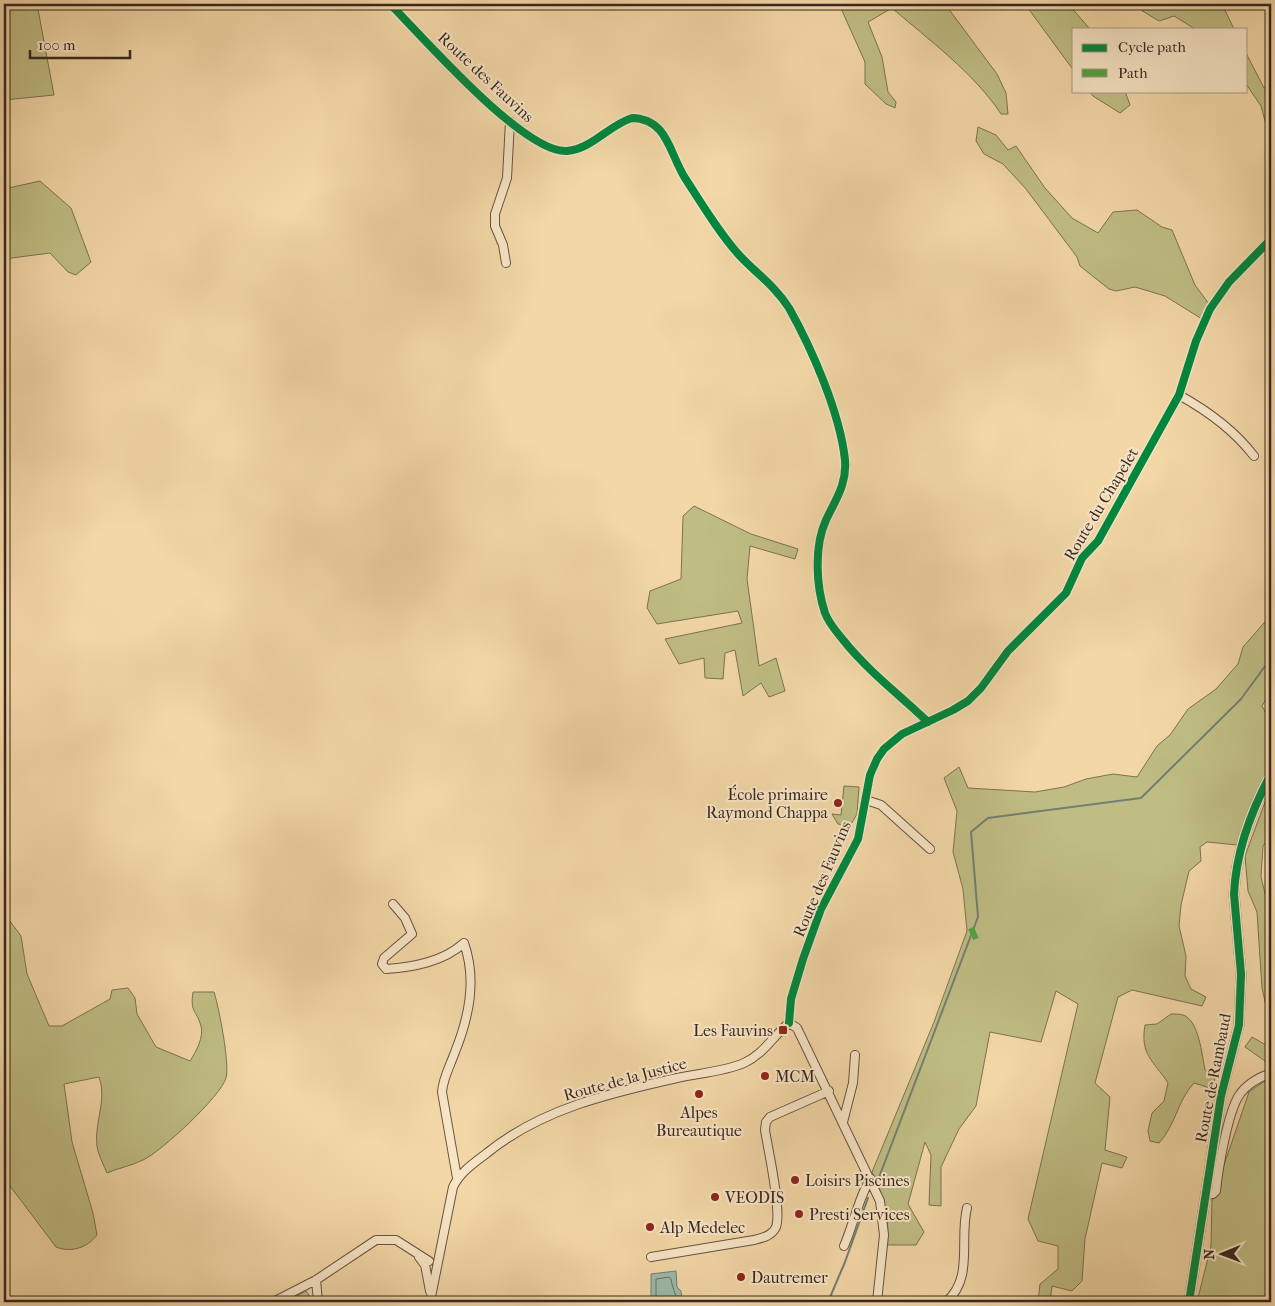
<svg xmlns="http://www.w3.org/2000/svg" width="1275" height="1306" font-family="'IM FELL French Canon',serif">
<rect width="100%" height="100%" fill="#f3d7a7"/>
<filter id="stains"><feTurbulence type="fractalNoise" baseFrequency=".004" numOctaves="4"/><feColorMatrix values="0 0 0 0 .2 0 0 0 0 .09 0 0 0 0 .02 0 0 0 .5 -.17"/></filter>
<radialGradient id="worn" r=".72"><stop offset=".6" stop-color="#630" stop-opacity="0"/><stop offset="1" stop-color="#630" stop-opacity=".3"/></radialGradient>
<path fill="#bfbd84" stroke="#7c7252" d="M4,4H37L54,95L4,100Z
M839,4H945L997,74L1006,93L1008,114H1001C975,74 928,39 892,8L868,22L882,57L888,92L896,102L895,108L886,104L865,84V62Z
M1025,4H1068L1090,29H1074V71Z
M1137,4H1222L1234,29H1195L1174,16L1159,21L1141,10Z
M1246,53L1264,88H1271V143L1261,106L1246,84Z
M1089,91H1125L1130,105L1120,113L1093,96Z
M978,127L996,135L1008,150L1016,146L1045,188L1072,218L1098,233L1113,212L1137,210L1162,227L1172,230L1195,285L1209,304L1202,319L1165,296L1135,287L1116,291L1109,289L1080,266L1077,257L1026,189L1003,164L984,154L976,141Z
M40,181L71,208L91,262L76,275L68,272L50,253L4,259V189Z
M694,506L751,534L798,549L795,559L750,546L747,579L759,666L776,658L785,691L769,697L761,683L743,696L735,650L725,653L723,679L705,678L704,658L679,664L665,639L742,623L738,611L657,624L647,608L650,591L681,579L683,516Z
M1271,615V691L1262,706L1267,715L1271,711V766L1263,779L1248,813L1237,845L1207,842L1200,847L1201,861L1189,871L1181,905L1179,926L1186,956L1185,976L1191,989L1206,997L1202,1006L1132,990L1118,997L1095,1083L1110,1097L1105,1150L1127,1157L1122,1168L1102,1163L1085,1239L1082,1281L1072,1291L1052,1286L1050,1302H1038L1040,1284L1058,1269V1246L1038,1241L1028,1219L1078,1004L1056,991L1041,1042L990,1032L976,1106L959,1129L941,1167V1206L929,1205L931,1155L925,1142L908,1204L924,1232L916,1245H887C890,1217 884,1197 872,1172L934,1022L967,931L963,889L953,852L957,811L944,778L959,767L968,788L1035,792L1064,787L1086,779L1113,774L1137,777L1157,746L1170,735L1188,709L1216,689L1238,664L1243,647Z
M844,786L859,787L857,814L850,826L838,824L832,814L841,815Z
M1271,786V835L1263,846L1261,877L1271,918V1028L1262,988L1257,912L1248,891L1245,856Z
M4,913L21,936L27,974L49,1026H62L110,999L112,990L128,988L135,998L137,1014L156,1047L190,1061C196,1052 204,1037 201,1026C196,1009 190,1013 193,992H214C219,1008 230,1064 226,1078C221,1096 161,1152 143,1160C131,1166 118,1168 107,1173C104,1166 100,1158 98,1151C92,1126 108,1101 99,1077L64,1084L72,1142L93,1213L97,1235C87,1248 71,1253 56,1247L4,1178Z
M1171,1014C1175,1014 1180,1014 1183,1015C1199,1020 1202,1056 1205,1070L1215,1077L1213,1089L1194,1083C1177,1101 1176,1125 1159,1143L1150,1141L1148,1131L1152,1113L1164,1101L1168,1083C1153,1060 1140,1055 1145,1025L1157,1024Z
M1252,1037L1271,1048V1302H1197L1211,1246L1212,1200L1249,1092L1269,1078L1265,1061L1245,1047Z
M306,1291L309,1295L308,1302H285Z"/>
<path fill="#9bbaa9" stroke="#737f72" d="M676,1271L677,1287L681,1291L682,1302H651V1274Z"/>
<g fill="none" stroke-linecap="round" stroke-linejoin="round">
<path stroke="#6a7064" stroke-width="1" d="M656,1302V1279L669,1277L671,1279C672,1288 676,1293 677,1302"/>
<path stroke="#737f72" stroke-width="2" d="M878,1180L978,917L971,832L988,818L1141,798L1241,699L1271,658
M828,1302L845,1262L868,1198"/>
<defs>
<path id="minor" d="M390,4C422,36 524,154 567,151C592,149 609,125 632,118C668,119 669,153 685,178C702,204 719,233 740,256C756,273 776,287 789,308C812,349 840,413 845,460C847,484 836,499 826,520C814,546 816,586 825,613C829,624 837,632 844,641C869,672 900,695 928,722
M506,263L503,245L495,226V214L507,178L510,121
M1179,395C1208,411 1234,430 1254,456
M866,800L881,805L930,849
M393,904L405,918L412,934L384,958L382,964L386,969C413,967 443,962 464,943C477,980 469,1017 455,1052C450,1066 443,1078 442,1092L457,1178
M789,1023L791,999L803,959L821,909L858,839L870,775L877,759L884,749L902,734L953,710L968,701L981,688L1008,651L1066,593L1082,558L1098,541L1179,395L1196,341L1210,309L1229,282L1271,239
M789,1023L797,1028L880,1201L884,1235L877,1302
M843,1122L853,1083L855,1055
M1205,1195L1213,1194L1216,1191C1218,1170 1228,1110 1240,1094C1247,1084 1260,1077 1271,1073
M844,1246C851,1231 862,1188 871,1179
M419,1257L425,1265L430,1291
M651,1257L754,1240C762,1238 772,1236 776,1227C782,1211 768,1149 765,1130L766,1122L770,1117L829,1091
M316,1280L318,1302
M273,1302L316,1280L376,1240H396L429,1261
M430,1302L453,1187C460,1172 474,1163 487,1153C541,1109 610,1093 677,1078C699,1073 723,1072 744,1063C764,1054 773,1036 789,1023
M946,1302C974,1278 959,1240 967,1208"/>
<path id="tertiary" d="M1189,1302L1221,1096L1239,1025L1241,974L1234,894C1236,852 1251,811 1271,774"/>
</defs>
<use href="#minor" stroke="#675341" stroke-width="10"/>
<use href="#tertiary" stroke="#675341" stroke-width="11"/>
<use href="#minor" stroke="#f7e5c6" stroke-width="8"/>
<use href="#tertiary" stroke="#f7e5c6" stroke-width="9"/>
<path stroke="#53a341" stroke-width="6" stroke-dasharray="12 6" stroke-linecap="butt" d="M971,928L977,941"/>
<defs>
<path id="cycleway" d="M390,4C422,36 524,154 567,151C592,149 609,125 632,118C668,119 669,153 685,178C702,204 719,233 740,256C756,273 776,287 789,308C812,349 840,413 845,460C847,484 836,499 826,520C814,546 816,586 825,613C829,624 837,632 844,641C869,672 900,695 928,722
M789,1023L791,999L803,959L821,909L858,839L870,775L877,759L884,749L902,734L953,710L968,701L981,688L1008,651L1066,593L1082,558L1098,541L1179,395L1196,341L1210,309L1229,282L1271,239
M1189,1302L1221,1096L1239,1025L1241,974L1234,894C1236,852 1251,811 1271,774"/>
</defs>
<use href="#cycleway" stroke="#f7e5c6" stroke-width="11"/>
<use href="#cycleway" stroke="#00873e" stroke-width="8"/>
</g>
<g fill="#8f2418" stroke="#f7e5c6" stroke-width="2">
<circle cx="838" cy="803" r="5"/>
<rect x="778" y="1025" width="10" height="10" rx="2.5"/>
<circle cx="765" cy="1076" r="5"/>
<circle cx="699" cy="1094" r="5"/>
<circle cx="795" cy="1180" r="5"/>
<circle cx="715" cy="1197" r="5"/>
<circle cx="799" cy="1214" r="5"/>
<circle cx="650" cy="1227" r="5"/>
<circle cx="741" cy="1277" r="5"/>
</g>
<g text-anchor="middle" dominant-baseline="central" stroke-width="4" stroke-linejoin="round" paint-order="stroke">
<g font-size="16" fill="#38271f" stroke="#f7e5c6">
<text transform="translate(486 77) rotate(43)">Route des Fauvins</text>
<text transform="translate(1101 504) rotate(-59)">Route du Chapelet</text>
<text transform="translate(822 879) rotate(-67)">Route des Fauvins</text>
<text transform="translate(1213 1078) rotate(-79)">Route de Rambaud</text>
<text transform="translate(625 1079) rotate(-15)">Route de la Justice</text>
</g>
<g font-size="16" fill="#38271f" stroke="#f7e5c6" text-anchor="start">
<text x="828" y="794" text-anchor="end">École primaire<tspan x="828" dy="18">Raymond Chappa</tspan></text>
<text x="773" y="1030" text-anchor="end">Les Fauvins</text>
<text x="775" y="1076">MCM</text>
<text x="699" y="1112" text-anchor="middle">Alpes<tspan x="699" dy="18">Bureautique</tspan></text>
<text x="805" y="1180">Loisirs Piscines</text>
<text x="725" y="1197">VEODIS</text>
<text x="809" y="1214">Presti Services</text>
<text x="660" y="1227">Alp Medelec</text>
<text x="751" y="1277">Dautremer</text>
</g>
</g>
<rect width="1275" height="1306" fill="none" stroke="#f3d7a7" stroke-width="20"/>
<rect x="5" y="5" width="1265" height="1296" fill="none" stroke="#38271f" stroke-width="2.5"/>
<rect x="10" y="10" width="1255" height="1286" fill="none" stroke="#38271f"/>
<rect x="1072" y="28" width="175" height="65" fill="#f7e5c6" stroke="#ab9983"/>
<rect x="1082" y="44" width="25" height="8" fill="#00873e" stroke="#ab9983"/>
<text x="1118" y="52" font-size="15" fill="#38271f">Cycle path</text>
<rect x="1082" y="69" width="25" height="8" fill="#53a341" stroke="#ab9983"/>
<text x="1118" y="78" font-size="15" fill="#38271f">Path</text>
<g transform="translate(1222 1254) rotate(269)" stroke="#f7e5c6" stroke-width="4" paint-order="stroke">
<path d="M0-4L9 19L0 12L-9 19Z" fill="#38271f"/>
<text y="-8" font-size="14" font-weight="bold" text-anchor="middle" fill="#38271f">N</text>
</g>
<path d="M30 50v8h100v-8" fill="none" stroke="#38271f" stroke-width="2.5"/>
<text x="38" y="50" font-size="15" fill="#38271f" stroke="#f7e5c6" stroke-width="4" paint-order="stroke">100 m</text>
<rect width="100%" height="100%" filter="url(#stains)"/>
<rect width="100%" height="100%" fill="url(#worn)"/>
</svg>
